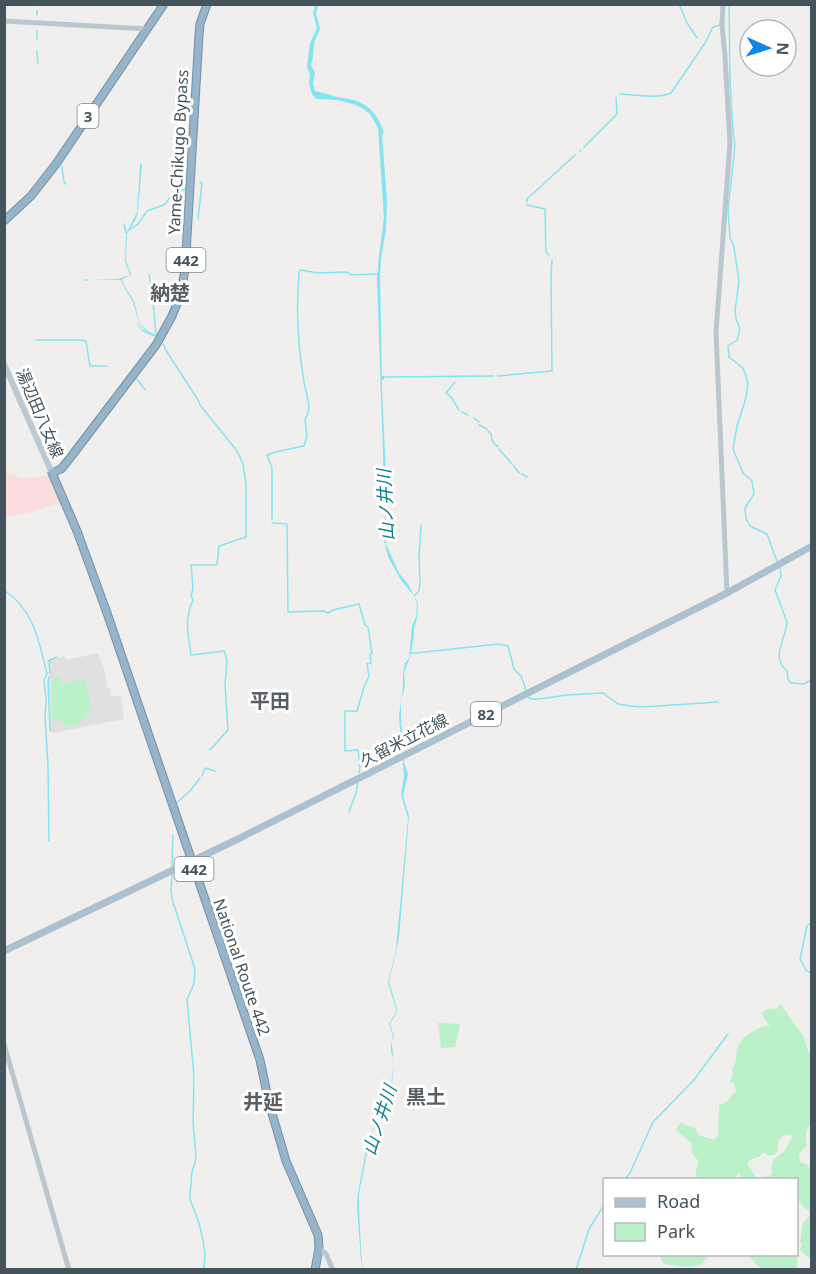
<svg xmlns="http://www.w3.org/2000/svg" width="816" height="1274" font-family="'Noto Sans','Noto Sans JP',sans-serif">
<rect width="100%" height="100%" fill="#f1eeee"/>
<path fill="#e2dfe0" d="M98,653L104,669L107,688H110L111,696H121L124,719L53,733L50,731L49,718L50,703L48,683L51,672L49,664L52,660L64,656L67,660Z"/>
<path fill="#fcdddd" d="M5,473L13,474L21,478L46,476L50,477L61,503L43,508L37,511L5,517Z"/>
<path fill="#baf1c9" d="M59,675L62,684L85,678L92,711L88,714L84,720L68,728L60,721L52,720V680Z
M780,1003L803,1036L811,1057V1125C805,1129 805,1139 807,1146L803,1149L799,1155L800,1162L808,1165L811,1171V1263L810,1259L800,1250L802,1244L800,1242L803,1223L810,1215L809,1211C796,1203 796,1194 796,1180L761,1179L765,1176L767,1177L772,1174C771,1159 773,1160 783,1152C787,1148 789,1142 792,1138L791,1135C779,1134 777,1141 778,1151L774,1155H767L765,1153H761V1156L750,1160L747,1164L757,1179H741V1176L739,1173L735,1177L730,1178V1179L699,1180L696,1178V1169L699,1161C694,1157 690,1151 692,1144L676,1130L681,1122C686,1126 690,1126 696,1129L698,1135L714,1140L718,1135L719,1105L725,1103L736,1091L734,1083L730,1082L733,1073L732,1068C738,1062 735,1053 739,1045C744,1034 756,1030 766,1025L770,1026L761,1014C766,1008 770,1008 777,1009Z
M438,1023L460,1024L455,1047L441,1048Z
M797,1220L798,1222L797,1269H761L748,1255L796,1254Z
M659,1255V1254L709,1255L701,1265L687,1267L664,1264Z"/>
<path fill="#84e5f0" d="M315,5H318L316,13L320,29L314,43L313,57L311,65L315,73L313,83L315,91C322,92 327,94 333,96C339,98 346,98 353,100C370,104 379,117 384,133L382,134L387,200L386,230L381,258L380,274L382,376H384V379L382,380V389L386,474V544L399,573L408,584L418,603L417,618L414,629V636L411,652L412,653L411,654L404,673L405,686L401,701V717L404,762L408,774L403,796L409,816L399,938L389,982L397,1009L396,1014L390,1024L394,1036L393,1039H392L393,1036L389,1024L396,1012V1009L388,983L396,949L408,818L401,795L404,776L399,716L403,686V673L405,663L409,658L412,626L416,617L417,604L414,596L401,580L388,557L384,539L385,514L377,279L379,256L384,217L378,128L370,114L362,108L356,105L337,100L316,99L312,94L309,84L310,75L307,67L310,43L317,28L313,13Z
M140,164H142L138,211L136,219L127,234L126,260L131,275L122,279C124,287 127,290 131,296C142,314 131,324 156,335L155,337C147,333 140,332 137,323H138L141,329L148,332C135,324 138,309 130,297C126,290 123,287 121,280H93L118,279L130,275L125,261L126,234L137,212Z
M391,1041C396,1062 393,1086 387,1108L386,1110L381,1113L378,1123L373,1130L370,1138L359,1194V1209L362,1264L364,1269H363L361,1261L357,1208L358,1193L368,1139L373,1129L376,1124L380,1113L386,1107L391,1086L394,1060L391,1052Z"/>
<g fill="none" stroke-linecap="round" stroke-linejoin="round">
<path stroke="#84e5f0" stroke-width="1.5" d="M679,4L687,23L697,38
M729,4L730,82L733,132L735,145L728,210L730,237L734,247L739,281L735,311L736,319L740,329L737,340L728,346L729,357L743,368L746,376L748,384L746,398L737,426L733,449L743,473L752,481L754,494L745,508L746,519L750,526L767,534L777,561
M38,6V5
M37,15V10
M37,31V40
M37,51L38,64
M620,94C635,95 657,99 671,93L705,43L713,27L720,25V23
M584,147L617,114L616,98
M580,151L581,150
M62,167L64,182L66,184
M527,202V199L575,155
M527,205L545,209L546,252L549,255
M198,219L202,183L200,182
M124,224L126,233
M129,230L138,224L147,211L164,205L172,195L185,189
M149,274L154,311
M85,280H88
M154,313L156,334
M36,340H79L86,341L90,366H107
M163,344L167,352L198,400L200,405L237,451L243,464L246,484V537L219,546L217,565H191L193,588L191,596L193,600C184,621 188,632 191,655L224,651L227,660L225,685L228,730L210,750
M498,376L552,371L551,277L552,260
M385,377L493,376
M137,379L145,390
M455,382L446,393L451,397L459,410
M462,412L468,415
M474,418L479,422
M479,425L487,429
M488,431L491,434L492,441L498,447
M499,449L511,463
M513,465L519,473
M522,474L527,477
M272,519V468L267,455L275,452L304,446L307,436L305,419C313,407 306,395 304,382C298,347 296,309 299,273L300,270L319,273L347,272L351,275L377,274
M272,523L287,524L288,612L323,611L328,613L333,610L359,604L365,625L368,627L372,653L370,654L371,663L367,664L369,676L364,687L357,711H345V751L358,750L360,767L359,773
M780,568L781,576L775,590L787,622C786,638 770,658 787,671L788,679L791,683L804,684L812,680
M4,590C34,610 39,641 47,674L44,680L46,699L45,718L48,764L49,841
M415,595L419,591L420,581L419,557L421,525
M411,653H416L498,644L508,646L514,669L521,676L525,686V691
M48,661L57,657
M50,674L49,664L51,659
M49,677L48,682L50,730
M526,696L531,699H540L567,695L603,693L618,704L630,706L643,707L718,702
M202,776L205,768L215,771
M175,804L190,791L200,778
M349,812L356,793L358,783
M172,866L173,835
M172,874L171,890L172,899L195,969L194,984L187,999L194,1077L193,1122L196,1156L195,1163L192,1171L190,1195V1199L199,1223L203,1240L205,1253L204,1270
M812,922L807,926L800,959L806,970L812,974
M624,1180L630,1173L653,1122L693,1081L728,1034
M576,1270L589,1229L604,1205"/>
<defs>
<path id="trunk" d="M207,4L200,24L199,35L185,270L180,296L172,316L156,345L67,462L61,469L52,473L77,531L107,613L260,1060L269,1103L286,1161L318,1235L319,1248L315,1270
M4,221L31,196L56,164L164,4"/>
</defs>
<use href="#trunk" stroke="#6e92ab" stroke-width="9"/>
<path stroke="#bbc7ce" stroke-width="5" d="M723,4L722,25L725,56L730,143L716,332L727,593
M4,21L147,29
M4,1044L69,1270
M319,1248L326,1254L333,1270"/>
<path stroke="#bac9d3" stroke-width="6" d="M4,364L52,473"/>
<path stroke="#acc1cf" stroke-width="7" d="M4,951L238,839L727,593L812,546"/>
<use href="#trunk" stroke="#98b4c8" stroke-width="7"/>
</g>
<g text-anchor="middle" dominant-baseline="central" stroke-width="6" stroke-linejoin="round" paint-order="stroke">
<g fill="#fff" stroke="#7d878d" stroke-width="1.5">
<rect x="77.5" y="104" width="21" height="24" rx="4.5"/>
<rect x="166.5" y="248" width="39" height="24" rx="4.5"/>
<rect x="471" y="702" width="30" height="24" rx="4.5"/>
<rect x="174.5" y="857" width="39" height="24" rx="4.5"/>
</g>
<g font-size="15" font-weight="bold" fill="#45545c">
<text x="88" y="116">3</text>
<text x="186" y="260">442</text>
<text x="486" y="714">82</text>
<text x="194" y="869">442</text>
</g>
<g font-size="16" fill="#45545c" stroke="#fff">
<text transform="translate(178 152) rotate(-87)">Yame-Chikugo Bypass</text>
<text transform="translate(40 413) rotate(67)">湯辺田八女線</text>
<text transform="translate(404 740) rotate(-27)">久留米立花線</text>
<text transform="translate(242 967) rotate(71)">National Route 442</text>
</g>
<g font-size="18" font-style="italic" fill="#07828f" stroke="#fff">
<text transform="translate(385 505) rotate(-93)">山ノ井川</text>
<text transform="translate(379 1120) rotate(-72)">山ノ井川</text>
</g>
<g font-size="20" font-weight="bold" fill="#5a5f63" stroke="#fff">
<text x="170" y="292">納楚</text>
<text x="270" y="700">平田</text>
<text x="426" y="1096">黒土</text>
<text x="263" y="1101">井延</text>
</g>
</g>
<rect width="816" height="1274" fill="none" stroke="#45545c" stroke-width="12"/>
<rect x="603" y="1178" width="195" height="78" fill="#ffffff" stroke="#b5bbbe" stroke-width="1.5"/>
<rect x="615" y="1198" width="30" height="9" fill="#acc1cf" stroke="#b5bbbe" stroke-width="1.5"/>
<text x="657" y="1208" font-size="18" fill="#45545c">Road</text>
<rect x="615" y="1223" width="30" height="18" fill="#baf1c9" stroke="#b5bbbe" stroke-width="1.5"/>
<text x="657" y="1238" font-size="18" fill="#45545c">Park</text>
<g transform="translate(768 48) rotate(93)"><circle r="28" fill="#ffffff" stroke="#b5bbbe" stroke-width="1.5"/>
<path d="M0-4.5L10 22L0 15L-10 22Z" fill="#1085e9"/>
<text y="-9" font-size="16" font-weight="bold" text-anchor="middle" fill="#45545c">N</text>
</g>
</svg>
